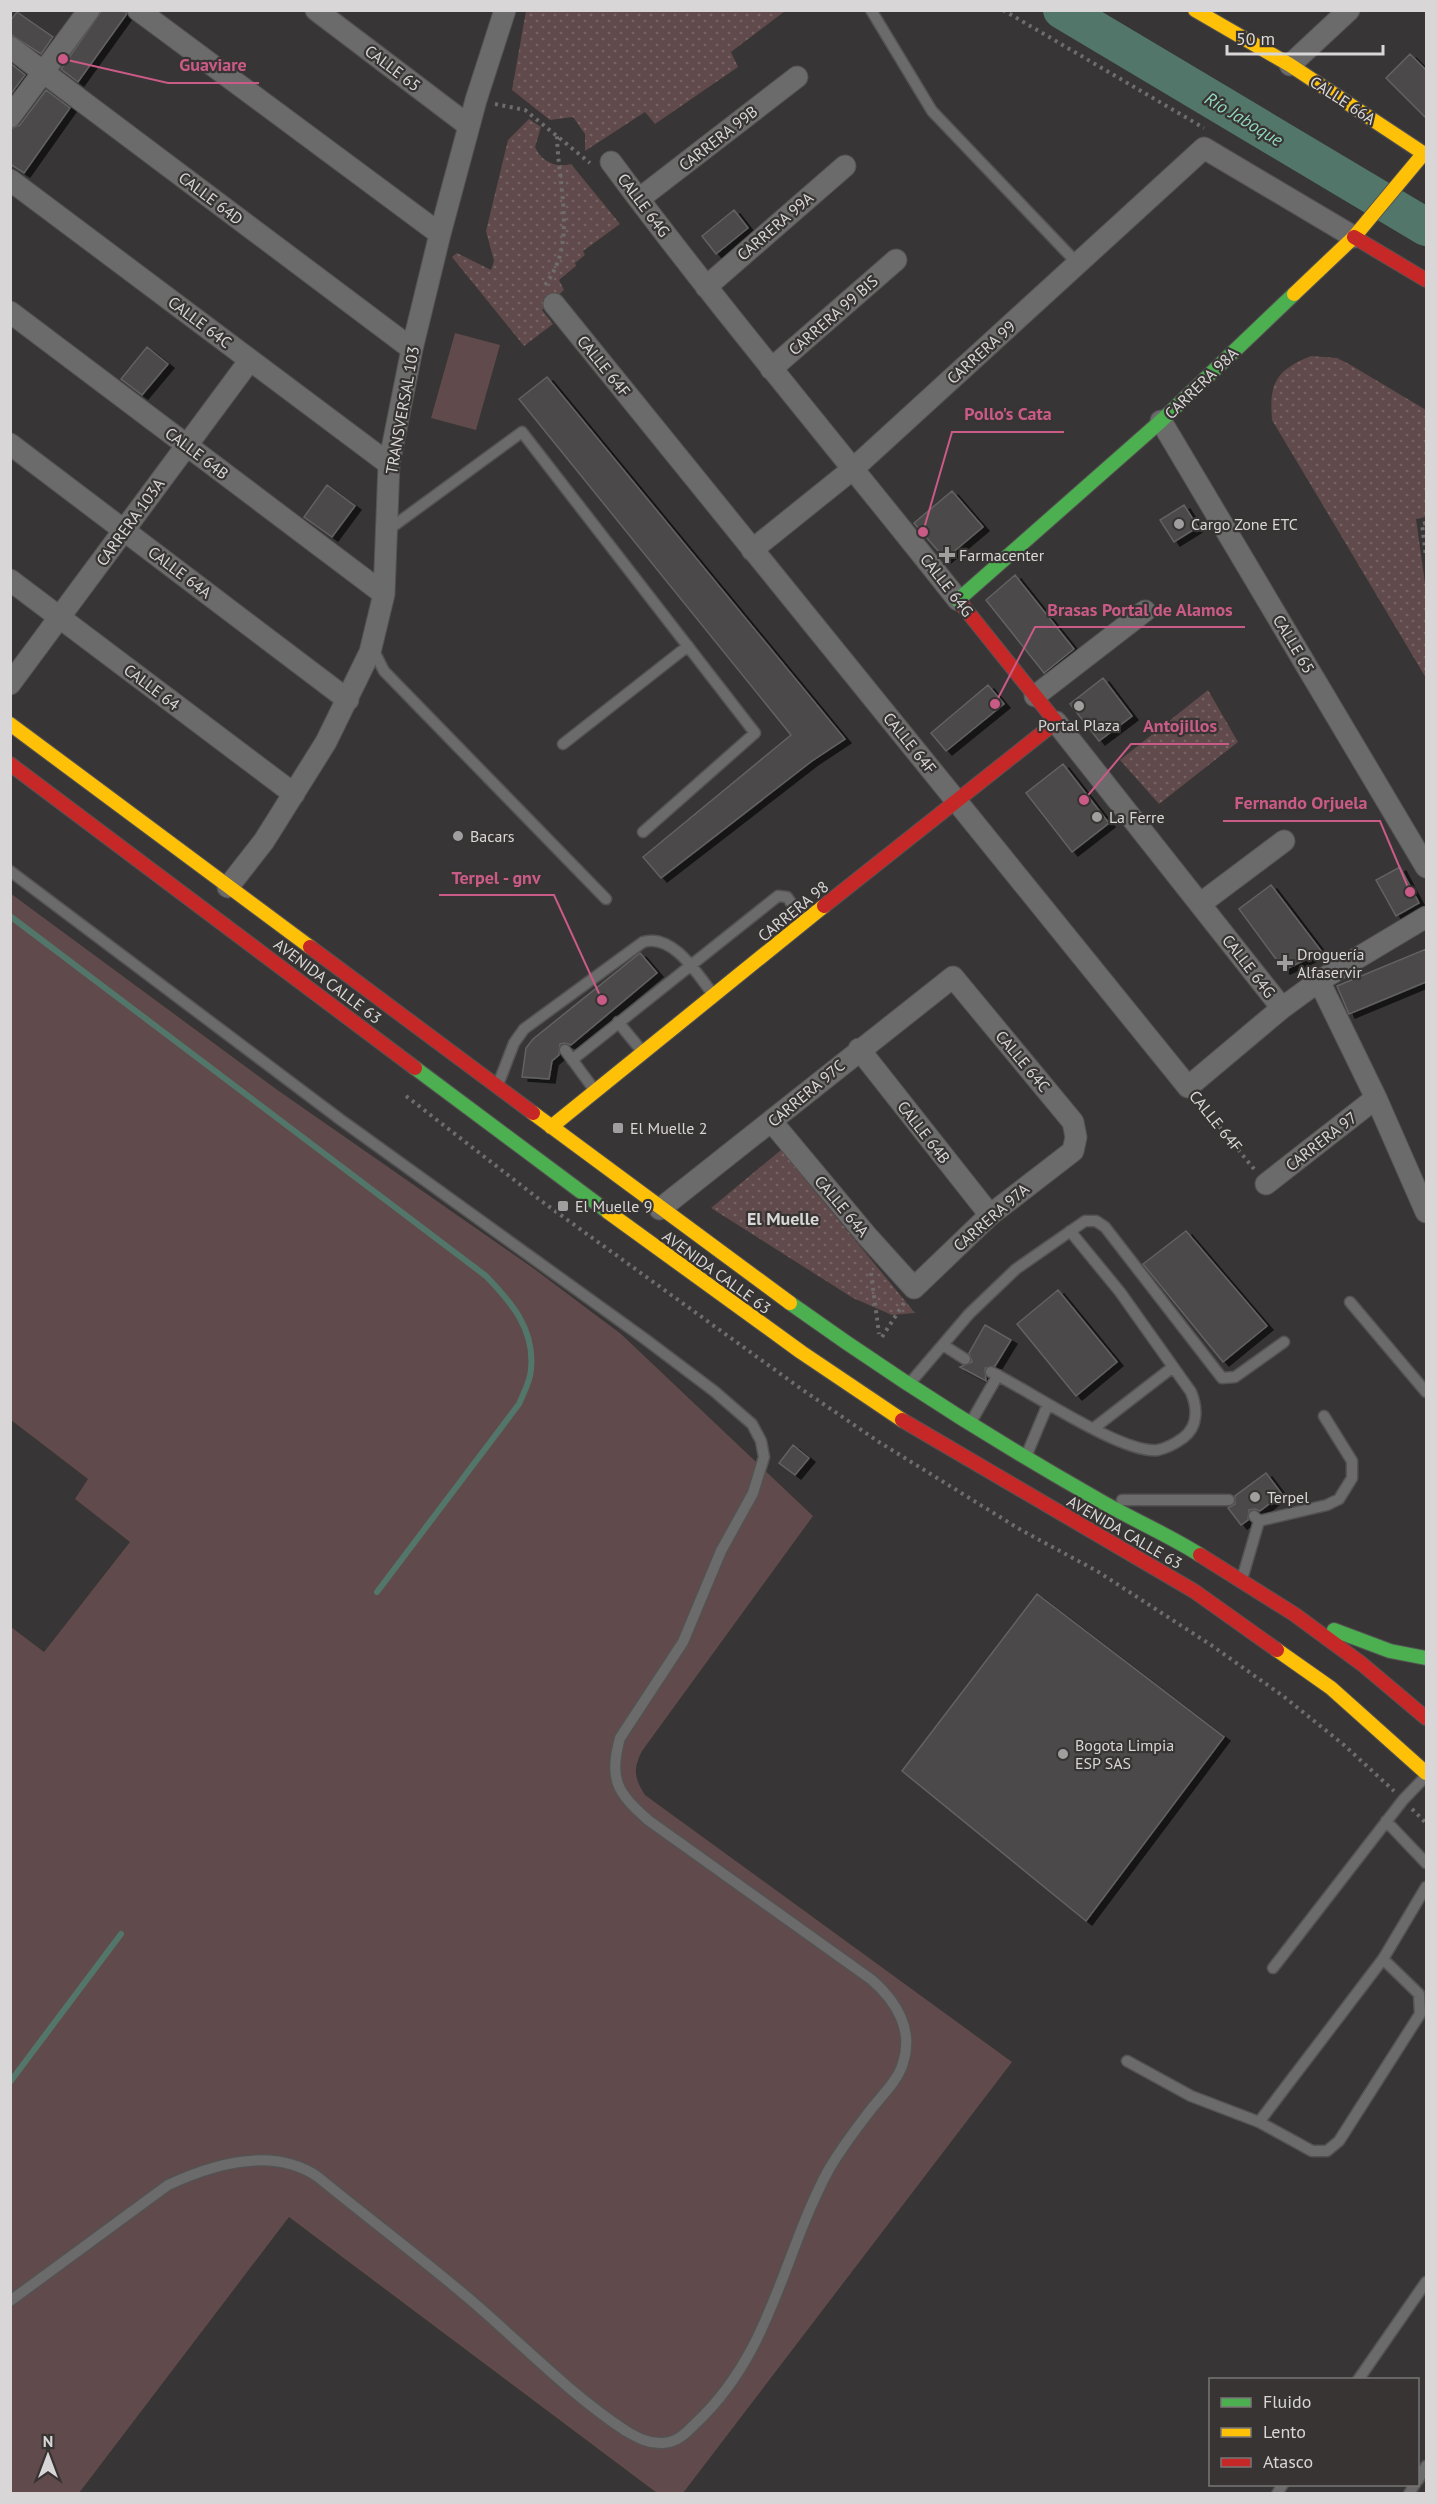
<svg xmlns="http://www.w3.org/2000/svg" width="1437" height="2504" font-family="'PT Sans',sans-serif">
<defs>
<pattern id="park-dots" width="8" height="8" patternUnits="userSpaceOnUse" patternTransform="scale(1.5)"><rect width="8" height="8" fill="#614a4b"/><path d="M2 2h.1M6 6h.1" fill="none" stroke="#776364" stroke-width="1.8" stroke-linecap="round"/></pattern>
<filter id="shadow"><feDropShadow dx="6" dy="4" stdDeviation="0" flood-color="#0009"/></filter>
</defs>
<rect width="100%" height="100%" fill="#373535"/>
<path fill="#614a4b" d="M455,333L500,345L476,430L431,418Z
M10,893L276,1089L533,1268L621,1334L813,1516L642,1751C633,1769 634,1778 645,1795L1012,2062L683,2493H657L289,2217L79,2493H11V1627L44,1652L130,1542L75,1499L88,1479L11,1420Z"/>
<path fill="url(#park-dots)" d="M785,11L731,52L738,67L655,124L645,112L585,151V134L573,117L550,120L512,90L526,11Z
M529,119L541,127L535,147C542,162 555,168 571,164L620,224L583,251L585,255L575,263L576,266L559,280L564,290L542,310L553,324L524,346L452,257L457,253L491,270L494,261L486,231L508,140Z
M1311,356L1337,358L1349,364L1426,410V517L1416,519L1426,590V678L1272,420C1269,383 1276,370 1311,356Z
M1208,690L1238,742L1159,804L1120,760Z
M781,1150L915,1313L892,1315L853,1298L711,1208Z"/>
<g fill="none" stroke-linecap="round" stroke-linejoin="round">
<path stroke="#52776a" stroke-width="6" d="M10,916L486,1276C511,1302 535,1329 531,1369C531,1380 523,1394 519,1404L377,1592
M10,2082L121,1934"/>
<path stroke="#52776a" stroke-width="38" d="M1062,10L1426,227"/>
</g>
<path fill="#4b4949" stroke="#636262" stroke-width="1.5" filter="url(#shadow)" d="M102,10H126V15L78,82L61,69Z
M17,12L53,37L41,54L10,34V21Z
M1410,54L1426,70V118L1386,78Z
M10,63L25,75L10,95Z
M46,90L70,108L24,173L10,164V129L20,125Z
M734,210L748,228L716,254L702,236Z
M147,347L168,364L142,395L121,379Z
M547,377L845,739L812,761L661,878L643,857L791,735L519,399Z
M327,485L355,506L332,537L304,517Z
M952,491L983,527L945,559L914,523Z
M1184,505L1198,527L1174,542L1160,520Z
M1015,575L1074,649L1044,673L986,600Z
M1103,678L1132,716L1099,741L1070,704Z
M988,685L1004,704L946,751L931,733Z
M1063,764L1109,823L1072,852L1026,793Z
M1400,867L1419,903L1396,916L1376,880Z
M1271,885L1322,952L1284,970L1239,909Z
M1426,949V982L1349,1014L1337,986Z
M640,953L657,973L571,1045L565,1043L560,1044L559,1055L552,1061L549,1079L522,1077L526,1048L533,1039Z
M1186,1231L1267,1326L1223,1362L1143,1264Z
M1058,1290L1117,1362L1076,1396L1017,1324Z
M985,1325L1011,1340L995,1366L985,1368L986,1381L960,1367L972,1362L969,1353Z
M793,1445L809,1458L795,1475L779,1463Z
M1266,1473L1282,1494L1260,1511L1255,1509L1249,1510L1248,1520L1241,1525L1228,1508L1235,1504V1496Z
M1037,1594L1224,1737L1086,1921L902,1771Z"/>
<g fill="none" stroke-linecap="round" stroke-linejoin="round">
<defs>
<path id="lane" d="M871,10L932,111L1078,264
M388,530L522,432L755,733L643,832
M370,652L377,657L384,671L606,899
M563,744L688,646
M10,871L341,1120L645,1339L714,1391L752,1424L761,1441L764,1457L753,1493L721,1551L683,1642L620,1738C608,1780 618,1793 648,1820L872,1980C896,2001 914,2030 903,2063C898,2081 880,2097 869,2112C855,2130 841,2149 829,2169C782,2256 772,2352 696,2423C686,2433 678,2442 663,2443C649,2444 638,2438 626,2431C571,2395 523,2345 473,2302C423,2259 369,2219 318,2177C273,2146 213,2164 168,2185L10,2301
M618,1022L641,1050
M565,1050L593,1088
M572,1060L778,896L787,897L803,920
M499,1082L514,1043L524,1029L643,942C672,933 696,972 712,993
M1350,1302L1426,1392
M943,1345L965,1359
M991,1372C1027,1389 1123,1455 1158,1450C1167,1448 1176,1443 1183,1438C1199,1426 1197,1407 1191,1392L1120,1292L1070,1231
M910,1383L969,1314L1016,1269L1085,1221H1096L1105,1227L1222,1378L1235,1377L1284,1342
M971,1422L998,1375
M1094,1428L1173,1367
M1027,1454L1048,1404
M1122,1500H1229
M1259,1521L1327,1505L1339,1499L1352,1478V1461L1324,1416
M1242,1579L1259,1521L1254,1516
M1386,1821L1426,1863
M1273,1968L1403,1800L1426,1776
M1127,2061L1191,2096L1259,2122L1383,1959L1426,1887
M1259,2122L1312,2151H1327L1339,2141L1420,2014L1419,1994L1383,1959
M1358,2380L1426,2282
M1418,2480L1426,2466
M1277,2494L1283,2484
M1409,2494L1415,2484"/>
<path id="street" d="M138,10L440,234
M316,10L469,126
M10,47L412,349
M1290,65L1349,10
M10,117L89,10
M611,162C722,312 843,454 958,600
M10,180L389,464
M639,199L797,77
M706,287L845,166
M554,304L1188,1087L1282,1008L1319,981L1426,917
M10,312L384,594
M771,369L896,260
M1161,421L1426,867
M10,444L348,700
M752,550L854,468L1204,148L1354,237
M10,580L294,794
M10,684L250,360
M1035,696L1145,611
M1056,722L1282,1008
M228,887L264,841L326,742L370,652L384,594L389,464L412,349L440,234L476,100L505,10
M1200,904L1284,841
M1319,981L1376,1098L1426,1212
M859,1049L990,1215
M1266,1184L1376,1098
M660,1209L953,977L1073,1122L1076,1137L1073,1151L990,1215L914,1288L867,1236L772,1122"/>
<path id="fast" d="M963,606L958,600L1161,421L1294,294
M415,1068L608,1212
M790,1303C889,1374 991,1439 1097,1499C1131,1519 1167,1534 1200,1555
M1334,1630L1390,1651L1426,1658"/>
<path id="slow" d="M1195,10L1290,65L1426,155
M1294,294L1354,237L1424,153
M10,724L310,947
M533,1113L790,1303
M551,1127L824,906
M608,1212L801,1352L902,1420
M1277,1650L1331,1688L1426,1773"/>
<path id="jam" d="M1354,237L1426,280
M10,764L415,1068
M824,906L1056,722L963,606
M310,947L533,1113
M902,1420L1194,1591L1277,1650
M1200,1555L1294,1614L1362,1664L1426,1718"/>
</defs>
<use href="#lane" stroke="#545252" stroke-width="13"/>
<use href="#street" stroke="#545252" stroke-width="23"/>
<use href="#fast" stroke="#545252" stroke-width="16"/>
<use href="#slow" stroke="#545252" stroke-width="16"/>
<use href="#jam" stroke="#545252" stroke-width="16"/>
<path stroke="#6e6c6c" stroke-width="4" stroke-dasharray="3 4.5" stroke-linecap="butt" d="M1003,10L1204,128
M495,104L525,110L590,163
M545,285C578,243 558,186 557,136
M1426,523L1422,524L1426,556
M406,1096L544,1203L800,1388L879,1442L1021,1530L1097,1571L1211,1645L1283,1696L1344,1745L1394,1791
M1200,1103L1254,1169
M871,1273L879,1334
M882,1337L904,1303
M1412,1809L1426,1823"/>
<use href="#lane" stroke="#6b6b6b" stroke-width="10"/>
<use href="#street" stroke="#6b6b6b" stroke-width="21"/>
<use href="#fast" stroke="#4caf50" stroke-width="14"/>
<use href="#slow" stroke="#ffc107" stroke-width="14"/>
<use href="#jam" stroke="#c62828" stroke-width="14"/>
</g>
<g fill="#a09e9e" stroke="#383434" stroke-width="2">
<circle cx="1179" cy="524" r="6"/>
<path d="M944 546h6v6h6v6h-6v6h-6v-6h-6v-6h6z"/>
<circle cx="1079" cy="706" r="6"/>
<circle cx="1097" cy="817" r="6"/>
<circle cx="458" cy="836" r="6"/>
<path d="M1282 954h6v6h6v6h-6v6h-6v-6h-6v-6h6z"/>
<rect x="612" y="1122" width="12" height="12" rx="3"/>
<rect x="557" y="1200" width="12" height="12" rx="3"/>
<circle cx="1255" cy="1497" r="6"/>
<circle cx="1063" cy="1754" r="6"/>
</g>
<g text-anchor="middle" dominant-baseline="central" stroke-width="4.5" stroke-linejoin="round" paint-order="stroke">
<g font-size="16" fill="#d8d6d6" stroke="#383434">
<text transform="translate(393 68) rotate(37)">CALLE 65</text>
<text transform="translate(1343 100) rotate(33)">CALLE 66A</text>
<text transform="translate(718 138) rotate(-38)">CARRERA 99B</text>
<text transform="translate(211 198) rotate(37)">CALLE 64D</text>
<text transform="translate(644 205) rotate(53)">CALLE 64G</text>
<text transform="translate(775 226) rotate(-41)">CARRERA 99A</text>
<text transform="translate(833 315) rotate(-41)">CARRERA 99 BIS</text>
<text transform="translate(200 322) rotate(37)">CALLE 64C</text>
<text transform="translate(981 352) rotate(-42)">CARRERA 99</text>
<text transform="translate(604 366) rotate(51)">CALLE 64F</text>
<text transform="translate(1201 383) rotate(-44)">CARRERA 98A</text>
<text transform="translate(402 410) rotate(-80)">TRANSVERSAL 103</text>
<text transform="translate(197 453) rotate(37)">CALLE 64B</text>
<text transform="translate(130 522) rotate(-54)">CARRERA 103A</text>
<text transform="translate(180 572) rotate(37)">CALLE 64A</text>
<text transform="translate(947 585) rotate(52)">CALLE 64G</text>
<text transform="translate(1294 644) rotate(59)">CALLE 65</text>
<text transform="translate(152 687) rotate(37)">CALLE 64</text>
<text transform="translate(910 743) rotate(51)">CALLE 64F</text>
<text transform="translate(793 911) rotate(-39)">CARRERA 98</text>
<text transform="translate(1249 966) rotate(52)">CALLE 64G</text>
<text transform="translate(328 981) rotate(37)">AVENIDA CALLE 63</text>
<text transform="translate(1023 1061) rotate(50)">CALLE 64C</text>
<text transform="translate(806 1093) rotate(-40)">CARRERA 97C</text>
<text transform="translate(1216 1121) rotate(51)">CALLE 64F</text>
<text transform="translate(924 1132) rotate(52)">CALLE 64B</text>
<text transform="translate(1321 1141) rotate(-38)">CARRERA 97</text>
<text transform="translate(842 1206) rotate(50)">CALLE 64A</text>
<text transform="translate(991 1217) rotate(-41)">CARRERA 97A</text>
<text transform="translate(717 1272) rotate(36)">AVENIDA CALLE 63</text>
<text transform="translate(1125 1532) rotate(30)">AVENIDA CALLE 63</text>
</g>
<g font-size="16" fill="#d8d6d6" stroke="#383434" text-anchor="start">
<text x="1191" y="524">Cargo Zone ETC</text>
<text x="959" y="555">Farmacenter</text>
<text x="1079" y="725" text-anchor="middle">Portal Plaza</text>
<text x="1109" y="817">La Ferre</text>
<text x="470" y="836">Bacars</text>
<text x="1297" y="954">Droguería<tspan x="1297" dy="18">Alfaservir</tspan></text>
<text x="630" y="1128">El Muelle 2</text>
<text x="575" y="1206">El Muelle 9</text>
<text x="1267" y="1497">Terpel</text>
<text x="1075" y="1745">Bogota Limpia<tspan x="1075" dy="18">ESP SAS</tspan></text>
</g>
<g font-size="18" font-style="italic" fill="#90d8be" stroke="#383434">
<text transform="translate(1244 119) rotate(31)">Río Jaboque</text>
</g>
<g font-size="18" font-weight="bold" fill="#d8d6d6" stroke="#383434">
<text x="783" y="1218">El Muelle</text>
</g>
</g>
<path fill="none" stroke="#ca5a86" stroke-width="2" d="M63 59L168 83H259M923 532L952 432H1064M995 704L1035 627H1245M1084 800L1131 744H1229M1410 892L1380 821H1223M602 1000L554 895H439"/>
<g fill="#ca5a86" stroke="#383434" stroke-width="2">
<circle cx="63" cy="59" r="6"/>
<circle cx="923" cy="532" r="6"/>
<circle cx="995" cy="704" r="6"/>
<circle cx="1084" cy="800" r="6"/>
<circle cx="1410" cy="892" r="6"/>
<circle cx="602" cy="1000" r="6"/>
</g>
<g font-size="18" text-anchor="middle" font-weight="bold" fill="#ca5a86" stroke="#383434" stroke-width="4.5" stroke-linejoin="round" paint-order="stroke">
<text x="213" y="71">Guaviare</text>
<text x="1008" y="420">Pollo's Cata</text>
<text x="1140" y="616">Brasas Portal de Alamos</text>
<text x="1180" y="732">Antojillos</text>
<text x="1301" y="809">Fernando Orjuela</text>
<text x="496" y="884">Terpel - gnv</text>
</g>
<rect width="1437" height="2504" fill="none" stroke="#d8d6d6" stroke-width="24"/>
<rect x="1209" y="2378" width="210" height="108" fill="#383434" stroke="#787575" stroke-width="1.5"/>
<rect x="1221" y="2398" width="30" height="9" fill="#4caf50" stroke="#787575" stroke-width="1.5"/>
<text x="1263" y="2408" font-size="18" fill="#d8d6d6">Fluido</text>
<rect x="1221" y="2428" width="30" height="9" fill="#ffc107" stroke="#787575" stroke-width="1.5"/>
<text x="1263" y="2438" font-size="18" fill="#d8d6d6">Lento</text>
<rect x="1221" y="2458" width="30" height="9" fill="#c62828" stroke="#787575" stroke-width="1.5"/>
<text x="1263" y="2468" font-size="18" fill="#d8d6d6">Atasco</text>
<g transform="translate(48 2456)" stroke="#383434" stroke-width="4.5" paint-order="stroke">
<path d="M0-4.5L10 22L0 15L-10 22Z" fill="#d8d6d6"/>
<text y="-9" font-size="16" font-weight="bold" text-anchor="middle" fill="#d8d6d6">N</text>
</g>
<path d="M1227 45v9h156v-9" fill="none" stroke="#d8d6d6" stroke-width="3"/>
<text x="1236" y="45" font-size="18" fill="#d8d6d6" stroke="#383434" stroke-width="4.5" paint-order="stroke">50 m</text>
</svg>
